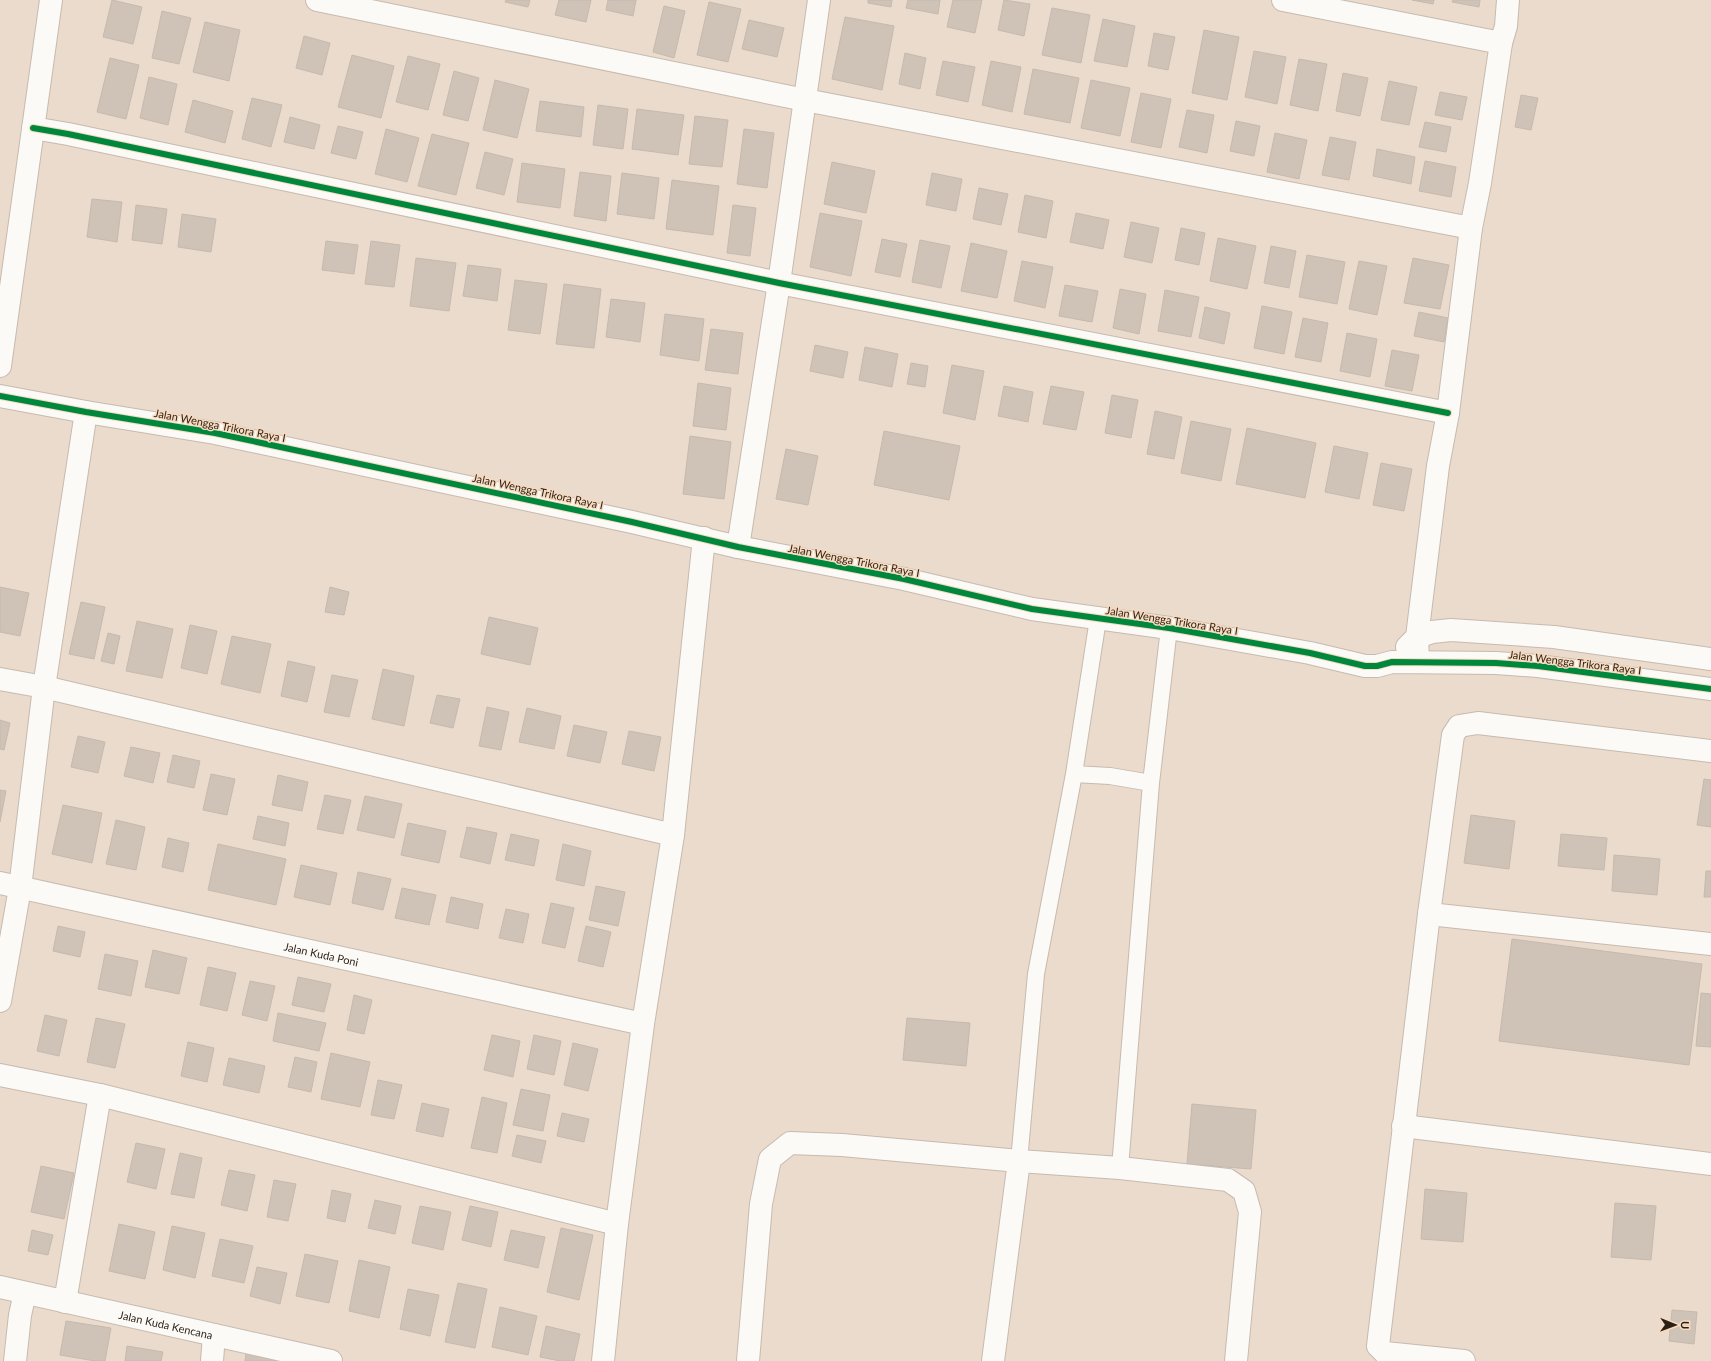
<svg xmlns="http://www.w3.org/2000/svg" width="1711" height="1361" font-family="Lato,sans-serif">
<rect width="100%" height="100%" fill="#eadbcc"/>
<path fill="#cfc3b7" stroke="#c6b9ae" d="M112,0L142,7L133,44L103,37Z
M506,0H530L528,7L505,2Z
M559,0H591L586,22L555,15Z
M608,0H636L633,16L606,10Z
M868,0H892L891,7L868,3Z
M908,0H940L938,14L906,8Z
M953,0H982L975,33L947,27Z
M1004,0L1030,4L1024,36L998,30Z
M1412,0H1434L1433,4Z
M1453,0H1480L1479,7L1452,2Z
M709,2L741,9L728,62L697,55Z
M664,6L685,11L674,58L653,52Z
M1052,8L1090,15L1081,63L1042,55Z
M162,11L191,18L179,64L152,58Z
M845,17L894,26L882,90L832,79Z
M1103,19L1135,26L1127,67L1094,61Z
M749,20L784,28L777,57L742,49Z
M205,22L240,30L229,81L193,72Z
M1204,30L1239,37L1227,100L1192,93Z
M1154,33L1175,37L1168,70L1148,66Z
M304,36L330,43L322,75L296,68Z
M1254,51L1286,57L1277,104L1245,97Z
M905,53L926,58L920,89L899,84Z
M352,55L394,66L381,118L338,107Z
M408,56L440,64L428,110L396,102Z
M110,58L139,65L126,119L97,112Z
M1299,59L1327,64L1318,111L1290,105Z
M943,61L975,67L968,102L936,95Z
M991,61L1021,67L1012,112L982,105Z
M1033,69L1079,78L1070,123L1024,114Z
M454,71L479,78L468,121L443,115Z
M1343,73L1368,78L1360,116L1336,111Z
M149,77L177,84L168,125L140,118Z
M495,80L529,89L517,138L483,130Z
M1091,80L1130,88L1120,136L1081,128Z
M1389,81L1417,87L1409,125L1381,120Z
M1440,92L1467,97L1462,120L1435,115Z
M1141,93L1171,99L1161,148L1131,142Z
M1521,95L1538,98L1531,130L1515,127Z
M252,98L282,105L271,147L242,139Z
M193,100L233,111L225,143L185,132Z
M540,101L584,107L581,137L536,131Z
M598,105L628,109L623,149L593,145Z
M637,109L684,115L678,155L632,149Z
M1187,110L1214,115L1207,153L1179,147Z
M695,116L728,120L722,167L689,164Z
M290,117L320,125L314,149L284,142Z
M1236,121L1260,126L1254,156L1230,151Z
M1425,122L1451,127L1446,152L1419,147Z
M338,126L363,132L356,159L331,153Z
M386,129L419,138L407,182L375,174Z
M744,129L774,133L767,188L737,184Z
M1275,133L1307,140L1299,179L1267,172Z
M432,134L469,143L456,195L418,186Z
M1330,137L1356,142L1349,180L1322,175Z
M1377,149L1415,157L1411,184L1373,176Z
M485,152L513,159L504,195L476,188Z
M1425,161L1456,167L1451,197L1419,191Z
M832,162L875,171L866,213L824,204Z
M522,163L565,169L560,208L517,202Z
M580,172L611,176L606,221L574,216Z
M622,173L659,178L654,219L617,214Z
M932,173L962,179L956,211L926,205Z
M672,180L719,186L713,235L666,229Z
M979,188L1008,194L1001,225L973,219Z
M1025,195L1053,201L1046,238L1018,232Z
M92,199L122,202L117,242L87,237Z
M136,205L167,209L162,244L132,240Z
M733,205L756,208L750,256L727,253Z
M820,213L862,221L851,276L810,267Z
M1076,213L1109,220L1103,249L1070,242Z
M182,214L216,219L211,252L178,247Z
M1131,222L1159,228L1152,263L1124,257Z
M1181,228L1205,233L1199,265L1175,260Z
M1218,238L1256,246L1247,289L1210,281Z
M882,239L907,244L900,277L875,272Z
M920,240L950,246L941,288L912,282Z
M326,241L358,245L354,274L322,270Z
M371,241L400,245L394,287L365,284Z
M971,243L1007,251L997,298L961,291Z
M1271,246L1296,251L1289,288L1264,283Z
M1307,255L1345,262L1337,304L1299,297Z
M416,258L456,263L449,311L410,306Z
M1413,258L1449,265L1440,309L1404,303Z
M1022,261L1053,267L1045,308L1014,301Z
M1359,261L1387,266L1377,315L1349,309Z
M468,265L501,269L497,301L463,296Z
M515,280L547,284L540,334L508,330Z
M564,284L601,289L594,348L556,344Z
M1065,285L1098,291L1092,322L1059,316Z
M1120,289L1146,294L1139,334L1113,328Z
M1165,290L1199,297L1191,337L1158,331Z
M611,299L645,303L640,342L606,337Z
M1262,306L1292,312L1284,354L1254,348Z
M1205,307L1230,313L1224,344L1199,338Z
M1419,312L1448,318L1444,342L1414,336Z
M665,314L704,319L699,361L660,355Z
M1303,318L1328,323L1321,362L1295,357Z
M711,329L743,333L738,374L705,370Z
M1347,333L1377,339L1370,377L1340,371Z
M815,345L848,352L843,378L810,371Z
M865,347L898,354L892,387L859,380Z
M1392,350L1419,355L1412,391L1385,386Z
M911,363L928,366L925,387L907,384Z
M952,365L984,371L975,420L943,413Z
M698,383L731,388L726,430L693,426Z
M1004,386L1033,392L1028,422L998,416Z
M1051,386L1084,392L1076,430L1043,424Z
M1112,395L1138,400L1131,438L1105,433Z
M1155,411L1182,417L1174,459L1147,454Z
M1191,421L1231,429L1221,481L1181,473Z
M1247,428L1316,443L1305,498L1236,484Z
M884,431L960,446L949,500L874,485Z
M690,436L731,442L724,499L683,494Z
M1334,446L1368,453L1359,499L1325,492Z
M786,449L818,456L808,505L776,499Z
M1381,463L1412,469L1404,511L1373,505Z
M0,587L29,593L20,636L0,632Z
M330,587L349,592L344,615L325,612Z
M81,602L105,607L94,659L69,654Z
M489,617L538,628L530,665L481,654Z
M137,621L173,629L162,678L126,671Z
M190,625L217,631L207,674L181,668Z
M108,633L120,636L114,664L101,661Z
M232,636L271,644L260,693L221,684Z
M288,661L315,667L307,702L281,696Z
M383,669L414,676L404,726L372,719Z
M332,675L358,680L349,717L324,712Z
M437,695L460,699L453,728L430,723Z
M487,707L509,712L501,750L479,746Z
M527,708L561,716L554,749L519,742Z
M0,720L10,723L4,750L0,749Z
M574,725L607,732L600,763L567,756Z
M629,731L661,737L654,771L622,764Z
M78,736L105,742L98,773L71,767Z
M131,747L160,753L153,783L124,776Z
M173,755L200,761L194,788L167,782Z
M211,774L235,779L227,815L203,810Z
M278,775L308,782L302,811L272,805Z
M1704,779L1711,780V827L1697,825Z
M0,790L6,791L0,822Z
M325,795L351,800L343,834L317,829Z
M365,796L402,804L394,838L357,830Z
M63,805L102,813L92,863L52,854Z
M1471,815L1515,821L1509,869L1464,863Z
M258,816L289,823L285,846L253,839Z
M116,820L145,827L136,870L106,864Z
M408,823L446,831L439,863L401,855Z
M467,827L497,833L490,864L460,857Z
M511,834L539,840L534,866L505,860Z
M1561,834L1607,838L1604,870L1558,866Z
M168,838L189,843L183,872L162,867Z
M218,844L286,859L276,905L208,890Z
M563,844L591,851L584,886L556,880Z
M1614,855L1660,859L1657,895L1612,891Z
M301,865L337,873L330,905L294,897Z
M1706,871H1711V897H1704Z
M358,872L391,879L383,910L352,903Z
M596,886L625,892L618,926L589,920Z
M402,888L436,895L429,925L395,918Z
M451,897L483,904L478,929L446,922Z
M551,903L574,908L565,948L542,943Z
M506,909L529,914L523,943L499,938Z
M58,926L85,932L80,957L53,951Z
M586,926L611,932L603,967L578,961Z
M1512,939L1702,964L1689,1065L1499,1041Z
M153,950L187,958L179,994L145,987Z
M105,954L138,961L131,996L98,989Z
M208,967L236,973L227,1011L200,1005Z
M298,977L331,984L324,1012L292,1005Z
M250,981L275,986L267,1021L242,1015Z
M1701,993L1711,994V1047L1696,1046Z
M354,995L372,1000L364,1034L347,1030Z
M278,1013L326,1023L319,1051L273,1041Z
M45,1015L67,1020L59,1056L37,1051Z
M96,1018L125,1024L115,1068L87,1062Z
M907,1018L970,1023L966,1066L903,1060Z
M492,1035L520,1041L513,1077L484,1070Z
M534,1035L561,1041L554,1075L527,1069Z
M188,1042L214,1048L207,1082L181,1076Z
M573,1043L598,1049L588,1091L564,1085Z
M331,1053L370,1062L360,1107L321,1099Z
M295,1057L317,1062L311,1092L288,1087Z
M229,1058L265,1066L259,1093L223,1085Z
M378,1080L402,1085L394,1119L371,1115Z
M521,1089L550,1095L543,1131L513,1125Z
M482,1097L507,1103L497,1153L471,1148Z
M422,1103L449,1109L443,1137L416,1131Z
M1192,1104L1256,1110L1251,1169L1187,1164Z
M562,1113L589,1119L584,1142L557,1136Z
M517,1135L546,1141L541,1163L512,1156Z
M136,1143L165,1149L156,1189L127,1182Z
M180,1153L202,1158L194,1198L171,1194Z
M41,1166L74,1173L64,1219L31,1212Z
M229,1170L255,1175L247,1211L221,1205Z
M274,1180L296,1184L288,1221L267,1217Z
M1425,1189L1467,1193L1463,1242L1421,1239Z
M332,1190L351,1194L345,1222L327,1218Z
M375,1200L401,1206L395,1234L368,1228Z
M1615,1203L1656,1206L1651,1260L1611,1257Z
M420,1206L451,1212L443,1250L412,1243Z
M470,1206L498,1212L491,1247L462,1240Z
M119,1224L155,1232L145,1279L109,1271Z
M172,1226L205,1233L195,1278L163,1270Z
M561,1228L593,1235L579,1300L547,1292Z
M32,1230L53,1235L48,1255L28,1251Z
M511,1230L545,1237L538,1268L504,1260Z
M220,1239L253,1246L244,1283L212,1276Z
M305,1254L338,1261L329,1303L296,1296Z
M359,1260L390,1267L379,1318L349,1311Z
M257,1267L287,1273L280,1304L250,1296Z
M458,1283L487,1289L475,1348L445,1342Z
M408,1289L439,1295L430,1336L400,1329Z
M500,1307L537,1316L528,1355L492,1347Z
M1672,1310L1697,1312L1694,1344L1669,1341Z
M66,1321L111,1328L105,1361H95L60,1355Z
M546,1326L580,1334L574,1361H560L540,1357Z
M127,1346L163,1352L161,1361H125Z
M247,1347L307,1361H245Z"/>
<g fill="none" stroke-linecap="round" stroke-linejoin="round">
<defs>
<path id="service" d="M1074,774L1098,619
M1019,1161L1036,974L1074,774L1110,776L1151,783
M1120,1168L1151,783L1169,628"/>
<g id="minor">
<path d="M317,0L805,100L1471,228"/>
<path d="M1283,0L1501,43"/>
<path d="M33,128L68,134L779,283L1448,413"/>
<path d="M0,366L51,0"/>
<path d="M0,396L86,412L215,433L632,522L738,547L904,579L1032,609L1169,628L1310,653L1365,666H1377L1392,662L1496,663L1538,666L1711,689"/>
<path d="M738,547L779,283L819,0"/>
<path d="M1407,647L1417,637L1432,632L1451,630L1554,637L1711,659"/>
<path d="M1418,662L1417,637L1438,466L1448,413L1471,228L1480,183L1501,43L1506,26L1508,0"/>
<path d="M0,679L44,687L673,835"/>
<path id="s1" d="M0,883L643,1024"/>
<path d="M1429,914L1711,944"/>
<path d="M0,1001L20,888L44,687L86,412"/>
<path d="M0,1075L100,1095L617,1224"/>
<path d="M1403,1126L1711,1164"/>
<path id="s2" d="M0,1287L331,1361"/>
<path d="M65,1302L100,1095"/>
<path d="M15,1361L20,1315L25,1293"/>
<path d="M212,1361L214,1335"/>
<path d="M603,1361L617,1224L643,1024L673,835L704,538"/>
<path d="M748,1361L761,1204L770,1159L790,1143L842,1145L1019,1161L1120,1168L1228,1180L1244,1191L1250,1212L1236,1361"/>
<path d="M993,1361L1019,1161"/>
<path d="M1464,1361L1385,1353L1378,1346L1429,914L1453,735L1459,726L1478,723L1711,751"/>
</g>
</defs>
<use href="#service" stroke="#c7baaf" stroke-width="18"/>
<use href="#minor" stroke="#c7baaf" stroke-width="24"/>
<use href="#service" stroke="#fcfaf7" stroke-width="16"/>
<use href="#minor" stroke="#fcfaf7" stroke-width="22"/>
<defs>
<path id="cycleway" d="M33,128L68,134L779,283L1448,413
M0,396L86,412L215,433L632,522L738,547L904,579L1032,609L1169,628L1310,653L1365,666H1377L1392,662L1496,663L1538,666L1711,689"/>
</defs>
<use href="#cycleway" stroke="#f7dabf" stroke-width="8"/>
<use href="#cycleway" stroke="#00873e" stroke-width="6"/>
</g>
<g text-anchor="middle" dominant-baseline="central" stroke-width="3" stroke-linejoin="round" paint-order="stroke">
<g font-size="11" fill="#2a1f15" stroke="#f7dabf">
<text transform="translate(220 425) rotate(11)">Jalan Wengga Trikora Raya I</text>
<text transform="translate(538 491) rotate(12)">Jalan Wengga Trikora Raya I</text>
<text transform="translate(854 560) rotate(11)">Jalan Wengga Trikora Raya I</text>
<text transform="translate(1172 620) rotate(9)">Jalan Wengga Trikora Raya I</text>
<text transform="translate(1575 662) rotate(7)">Jalan Wengga Trikora Raya I</text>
<text stroke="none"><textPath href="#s1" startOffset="329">Jalan Kuda Poni</textPath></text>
<text stroke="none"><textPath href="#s2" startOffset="170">Jalan Kuda Kencana</textPath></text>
</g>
</g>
<g transform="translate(1675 1325) rotate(91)" stroke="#f7dabf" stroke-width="3" paint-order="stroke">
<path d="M0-3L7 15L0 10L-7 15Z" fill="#2a1f15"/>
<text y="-6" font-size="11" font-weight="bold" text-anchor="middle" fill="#2a1f15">U</text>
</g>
</svg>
